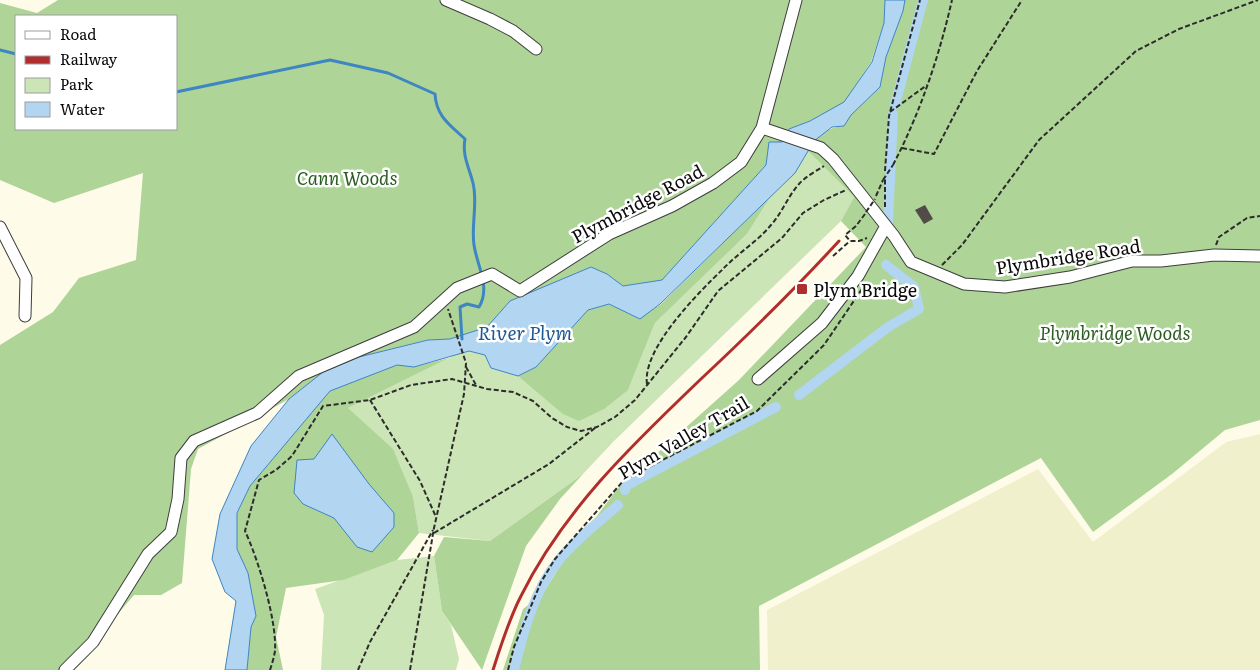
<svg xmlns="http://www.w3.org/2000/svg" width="1260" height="670" font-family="Literata,serif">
<rect width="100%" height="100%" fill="#fefbe9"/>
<path fill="#f1f0cc" d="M1260,434V670H768L767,610L1038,469L1093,542L1226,442Z"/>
<path fill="#cbe5b6" d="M808,151L854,197L841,221L614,441L583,474L490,541L419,533L413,497L348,408L459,353L469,351L485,355L491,368L518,376L536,390H628L655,323L747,234L771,196L795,173Z
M434,556L442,611L451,625L459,659L456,670H321L324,615L315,589L397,560Z"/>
<path fill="#aed497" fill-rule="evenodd" d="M58,0H885L884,23L871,62L844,103L810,121L789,129L782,142H769L766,165L662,280L623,286L607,274L591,267L510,301L487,327L450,339L427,340L359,357L324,372L289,399L198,449L191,469L182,583L161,595H134L70,670H0V345L53,312L79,278L136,260L143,173L54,203L0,180V3L37,13ZM16,16H176V129H16Z
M905,0H1260V420L1225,430L1172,474L1093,532L1041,458L759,606L760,670H503L523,609L542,595L565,558L618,488L739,380L866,247L841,221L854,197L808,151C816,136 827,127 844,126L851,115L880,87L886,57L903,11Z
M771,196L747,234L655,323L628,390L604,409L579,421L563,414L518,376L536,367L588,310L609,304L639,318L660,305Z
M449,358L348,408L393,449L413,497L419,533L397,560L343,580L286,588L276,637L283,670H247L251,627L256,616L237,549V513L250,486L330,390L397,365L414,367Z
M583,474L560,499L526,546L482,670L442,611L434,556L444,537L490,541Z"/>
<path fill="#b2d5f1" stroke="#3e85c3" d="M885,0H905L903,11L886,57L880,87L851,115L844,126L832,127L814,141L795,173L660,304L640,319L609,304L588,310L536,367L518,376L491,368L485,355L469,351L414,367L397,365L330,391L250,486L237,513V549L248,573L256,616L251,627L247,670H225L236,601L225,592L212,559L220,514L251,446L289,399L323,372L359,357L428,340L450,339L487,327L510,301L591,267L607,274L623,286L662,280L766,165L769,142H782L789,129L810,121L844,102L872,62L884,23Z
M332,434L369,484L394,513V527L372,552L357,547L334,518L303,504L294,493L297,460L314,459Z"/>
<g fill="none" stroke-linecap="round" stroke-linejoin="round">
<path stroke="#3e85c3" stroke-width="3" d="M0,50L16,54
M176,92L330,60L388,73L435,94C436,116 450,125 465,139C462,156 469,167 473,183C478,203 471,225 474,245C477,266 491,287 479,307L467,304L460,307L462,339"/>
<path stroke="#b2d5f1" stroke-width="10" d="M895,105L923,0
M888,222L893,114
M799,395L888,327L919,309L914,287L886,265
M625,490L627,485L776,407
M514,670C523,633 534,590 559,560C575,540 598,523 618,505"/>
</g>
<path fill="#524c48" d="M925,205L933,219L924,224L915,210Z"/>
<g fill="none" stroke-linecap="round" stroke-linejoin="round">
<defs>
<path id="minor" d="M446,0L490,19L513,31L536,49
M762,128L821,148L833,159L894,236L911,262L964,284L1005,287L1070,277L1132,261H1161L1214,255L1260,256
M0,227L26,278L25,316
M758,379L822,323L858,276L886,226
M65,670L93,642L148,554L171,532L178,499L181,458L194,441L257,413L299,376L414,327L457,288L492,274L520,291L609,234L672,206L713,183L741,162L762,128L796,0"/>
</defs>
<use href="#minor" stroke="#3d3d3d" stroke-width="13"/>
<path stroke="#2c2c2c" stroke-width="2" stroke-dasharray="5 2.5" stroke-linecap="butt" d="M890,112L927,85
M902,148L934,154L977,71L1022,0
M893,165C920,113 939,57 952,0
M885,171L889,116L920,0
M876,196L883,180
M885,207V179
M865,214L856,226L845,235L850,241H859L867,238
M1216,245L1219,237L1247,218L1260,216
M833,256L850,241
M942,265L962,245L1039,140L1136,51L1179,29L1258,0
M466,367L476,385
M647,384C642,349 698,293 723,269C738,253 757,242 771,225C782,213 788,196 799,184C805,177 816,171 824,166
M370,400L420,481L436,517
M434,533L549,464L595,428
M270,670C272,664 274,657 275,651C277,620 258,559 245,531L259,480L276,470L292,456L323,406L370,400L411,385L452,379L487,389L513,392L533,401L552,418L567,427L581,431L597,427L615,417L635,400L686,337L718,291L782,238L803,213L824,200L846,190
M358,670L370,642L433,530
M410,670L434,528L464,394L466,363L448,309
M508,670L514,647L541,582L555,559L624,480L757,411L824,345L866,283"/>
<use href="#minor" stroke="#fff" stroke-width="11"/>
<path stroke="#b02f2d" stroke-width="3" d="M493,670C501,645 509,619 521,596C564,509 634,443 702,378C749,334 795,289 839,241"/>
<path stroke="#2c2c2c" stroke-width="2" stroke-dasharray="5 2.5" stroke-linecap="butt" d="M883,180L893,165
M866,212L875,199"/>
</g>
<rect fill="#b02f2d" stroke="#fff" stroke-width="2" x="796" y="283" width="12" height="12" rx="2.5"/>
<g text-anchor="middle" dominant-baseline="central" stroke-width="5" stroke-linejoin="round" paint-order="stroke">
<g font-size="18" font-style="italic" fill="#295c20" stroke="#fff">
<text x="347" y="177">Cann Woods</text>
<text x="1115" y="332">Plymbridge Woods</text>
</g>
<g font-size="18" fill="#0a0a0a" stroke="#fff">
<text transform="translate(637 203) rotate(-28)">Plymbridge Road</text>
<text transform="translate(1068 256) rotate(-9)">Plymbridge Road</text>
<text transform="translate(683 437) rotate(-30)">Plym Valley Trail</text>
</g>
<g font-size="18" fill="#0a0a0a" stroke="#fff" text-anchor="start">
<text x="813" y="289">Plym Bridge</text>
</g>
<g font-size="19" font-style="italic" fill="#1e5892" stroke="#fff">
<text x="525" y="332">River Plym</text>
</g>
</g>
<rect x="15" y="15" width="162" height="115" fill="#ffffff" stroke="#9d9d9d"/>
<rect x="25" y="31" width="25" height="8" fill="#ffffff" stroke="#9d9d9d"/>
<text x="60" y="40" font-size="15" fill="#0a0a0a">Road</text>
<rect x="25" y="56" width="25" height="8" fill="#b02f2d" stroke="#9d9d9d"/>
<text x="60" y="65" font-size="15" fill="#0a0a0a">Railway</text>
<rect x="25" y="78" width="25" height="15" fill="#cbe5b6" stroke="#9d9d9d"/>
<text x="60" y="90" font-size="15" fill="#0a0a0a">Park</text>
<rect x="25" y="102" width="25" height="15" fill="#b2d5f1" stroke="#9d9d9d"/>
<text x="60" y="115" font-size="15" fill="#0a0a0a">Water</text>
</svg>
